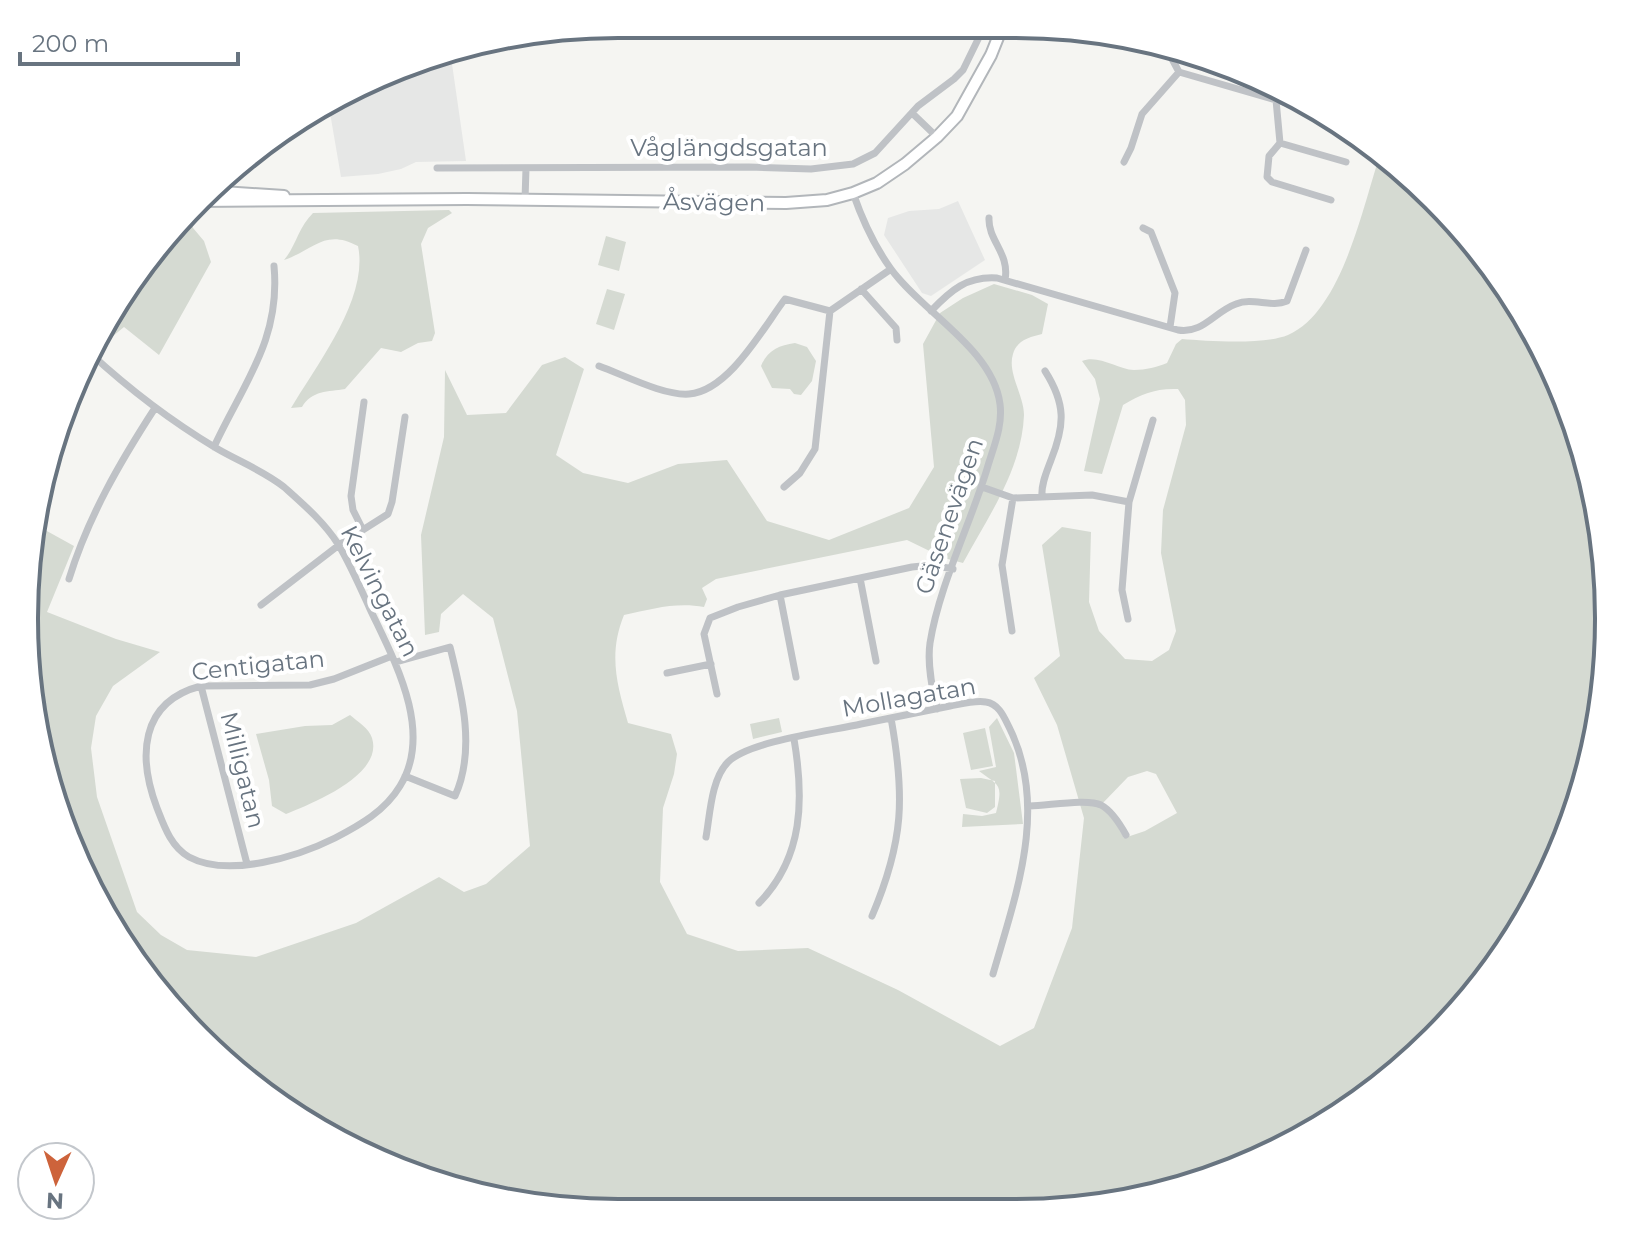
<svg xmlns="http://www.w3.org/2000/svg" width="1633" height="1237" font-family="Montserrat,sans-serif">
<rect width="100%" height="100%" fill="#f5f5f2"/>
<path fill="#e6e7e6" d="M450,50L466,161L416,162L401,169L378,174L341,177L328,101Z
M958,201L985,260L931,296L922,293L884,235L888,218L909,211L939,209Z"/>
<path fill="#d5dad2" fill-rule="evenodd" d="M1381,152L1509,289L1564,391L1598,503L1609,619L1597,735L1564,846L1509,949L1435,1039L1344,1113L1206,1181L1092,1208H540L427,1181L289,1113L198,1039L124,948L44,773L24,619L36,525L74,546L47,612L116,639L160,652L113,686L96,716L91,748L97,797L137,912L161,935L187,950L256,957L356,923L439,877L464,892L486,884L530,846L517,711L493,618L463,594L441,614L439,632L425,635L421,535L444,437L445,370L467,415L506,413L542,365L565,357L584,369L556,455L583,473L628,483L678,464L727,460L767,521L829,540L909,508L934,467L923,344L940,313L963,298L994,284L1032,295L1048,304L1042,334C1030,337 1017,340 1013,354C1007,373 1024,395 1024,415C1022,469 988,517 963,563L944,558L907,540L716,579L702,588L707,599L704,607C676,602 652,609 624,615C608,654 617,685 628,723L671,734L677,754L674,774L663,808L660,882L687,934L738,951L808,948L898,990L1000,1046L1034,1028L1072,928L1084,818L1057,725L1034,678L1060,656L1042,545L1062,527L1091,532L1089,602L1099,631L1125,659L1152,661L1169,650L1176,631L1161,553L1163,510L1186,425L1185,400L1178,389C1156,388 1141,394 1123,405L1102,474L1084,471L1100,399L1095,379L1082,361C1098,354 1117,369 1134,370C1146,370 1157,367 1167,363L1176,344L1182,339C1208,341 1264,345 1288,335C1343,311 1363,204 1381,152ZM1147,771L1156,774L1177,813L1145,831L1124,838L1115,822L1100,806L1128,777Z
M190,209L193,228L204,241L211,262L159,355L124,327L89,356L103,322Z
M449,210L452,213L428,228L421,244L435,333L432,341L418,343L401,352L381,348L345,389C328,392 312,390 302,407L291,408C317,364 369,298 358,246C324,228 314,250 284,260C296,246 298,228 313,213Z
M606,236L626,242L619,271L598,265Z
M607,289L625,294L614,330L596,324Z
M795,343L807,347L816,361L812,381L801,395L794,394L790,389L772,388L761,366C767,351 779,345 795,343Z
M350,715C358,722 369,728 372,738C384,775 311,804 286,814L272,806L269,780L256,734L305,726L332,725Z
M779,718L782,732L753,739L750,724Z
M997,718L1014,753L1023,824L962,827L963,814L982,816L996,813C1004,782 998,786 979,771L996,767L989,727Z
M985,728L993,766L971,770L963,733Z
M981,778L995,781V807L987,813L966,808L960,779Z"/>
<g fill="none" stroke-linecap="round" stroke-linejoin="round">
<defs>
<path id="secondary" d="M208,191L284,196
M196,201L467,199L786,203L827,200L853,193L877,183L905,164L937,137L957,116L991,55L1003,25"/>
</defs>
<use href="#secondary" stroke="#b2b6ba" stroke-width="14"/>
<path stroke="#bfc2c6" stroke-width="7" d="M1164,44L1179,72L1276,100L1280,143L1269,156L1267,177L1272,182L1331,200
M1276,100L1324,114
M912,113L937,137
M1280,143L1346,162
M1124,162L1131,148L1142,114L1179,72
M437,168L749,167L811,169L853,164L875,153L918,106L954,79L963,70L985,25
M853,193C862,219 875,247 891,269C922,312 993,349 1000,404C1003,427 993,448 987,469C970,525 939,586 930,643C927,664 932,688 937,709
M525,200L526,168
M989,218C988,241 1010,253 1005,280
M1143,228L1151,232L1175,293L1170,327
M861,289L896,328L897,340
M931,311C951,290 967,276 997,278L1178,330C1203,334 1214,312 1236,304C1253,297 1271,308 1287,301L1306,250
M90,353C129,389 171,421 216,448C238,461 264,471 284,487C303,504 324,522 338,544C350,564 360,587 370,609C394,660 434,731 400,786C385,811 360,825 335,838C297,857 228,878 189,857C171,847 164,826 157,808C138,758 139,702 201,686L310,685L334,679L392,656
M599,366C624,375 664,396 689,394C729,391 763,328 785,299L830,311L891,269
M214,447C243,384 281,340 274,266
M784,487L800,473L815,449L830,311
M982,487L1013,498L1092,495L1129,502L1122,590L1128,619
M1042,496C1041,484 1047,471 1051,460C1065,425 1066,404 1045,371
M1129,502L1153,420
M363,530L353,510L351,496L364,402
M860,578L876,661
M69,579C88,517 120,462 155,408
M780,595L796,677
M261,605L339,545L388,514L392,502L405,417
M1012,631L1002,565L1013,498
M396,662L450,647C462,695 476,750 455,796L405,776
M667,673L711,664
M201,686L247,864
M717,694L704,634L710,618L738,607L780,595L912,567L932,565L953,569
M1030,806C1047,806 1087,798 1101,805C1112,811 1120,824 1126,835
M706,837C710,815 711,779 728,762C749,741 830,731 861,724C891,718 920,712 950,706C961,704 975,700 986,702C999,704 1004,717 1009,727C1049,807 1016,894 993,974
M759,903C804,857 804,798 794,739
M872,916C904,841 905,796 891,718"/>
<use href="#secondary" stroke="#fff" stroke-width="10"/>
</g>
<g text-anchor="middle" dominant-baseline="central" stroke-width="8" stroke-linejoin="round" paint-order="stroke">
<g font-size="24" fill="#687480" stroke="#fff">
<text x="729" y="147">Våglängdsgatan</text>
<text transform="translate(714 202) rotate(1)">Åsvägen</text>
<text transform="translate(949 516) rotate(-71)">Gäsenevägen</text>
<text transform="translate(380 591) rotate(63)">Kelvingatan</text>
<text transform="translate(258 665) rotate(-6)">Centigatan</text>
<text transform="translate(909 697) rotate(-10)">Mollagatan</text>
<text transform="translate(243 770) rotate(76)">Milligatan</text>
</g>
</g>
<path d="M0 0H1633V1237H0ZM618 38H1015A580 580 0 0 1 1595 618V619A580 580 0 0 1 1015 1199H618A580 580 0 0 1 38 619V618A580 580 0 0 1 618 38Z" fill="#fff" fill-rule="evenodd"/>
<path fill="none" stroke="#687480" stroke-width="4" d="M618 38H1015A580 580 0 0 1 1595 618V619A580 580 0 0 1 1015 1199H618A580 580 0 0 1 38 619V618A580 580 0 0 1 618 38Z"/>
<g transform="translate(56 1181) rotate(183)"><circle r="38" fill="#ffffff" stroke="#c3c7cc" stroke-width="2"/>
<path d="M0-6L14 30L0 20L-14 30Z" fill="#cd633b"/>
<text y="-12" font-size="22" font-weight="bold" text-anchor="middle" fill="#687480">N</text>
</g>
<path d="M20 52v12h218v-12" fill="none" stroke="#687480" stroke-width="4"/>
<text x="32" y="52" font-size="24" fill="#687480" stroke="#ffffff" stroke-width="6" paint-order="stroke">200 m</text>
</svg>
